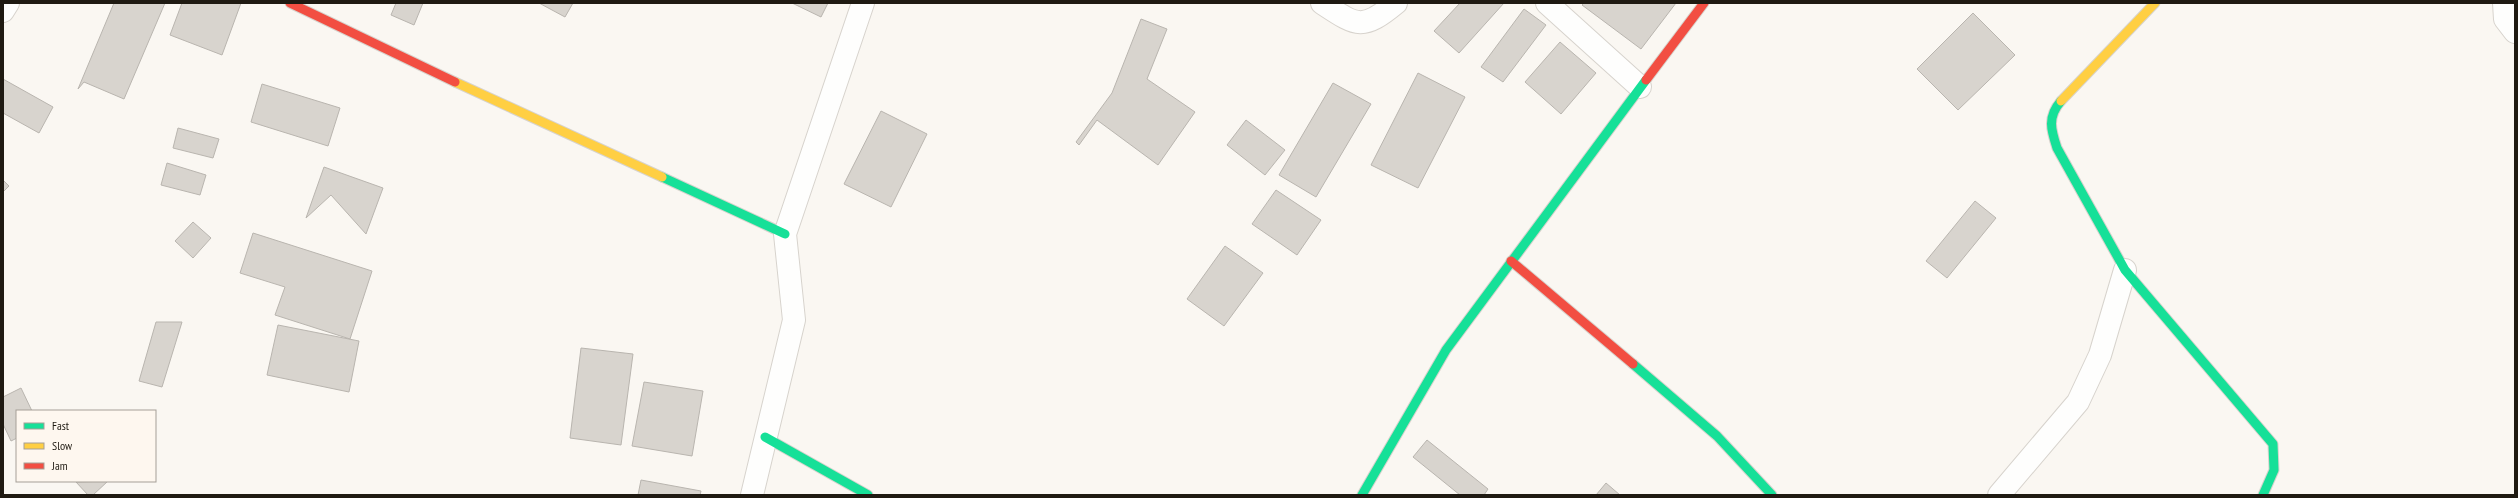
<svg xmlns="http://www.w3.org/2000/svg" width="2518" height="498" font-family="'PT Sans Narrow',sans-serif">
<rect width="100%" height="100%" fill="#faf7f2"/>
<path fill="#d8d4ce" stroke="#b9b5af" d="M114,3H165L124,99L84,82L78,89Z
M182,3H241L222,55L170,35Z
M396,3H423L414,25L391,15Z
M539,3H573L565,17Z
M792,3H828L821,17Z
M1460,3H1504L1459,53L1434,31Z
M1584,3H1676L1641,49L1582,5Z
M1524,9L1546,25L1503,82L1481,67Z
M1973,13L2015,55L1958,110L1917,69Z
M1141,19L1167,29L1147,79L1195,112L1158,165L1097,120L1079,145L1076,142L1112,93Z
M1560,42L1596,73L1561,114L1525,82Z
M1418,73L1465,97L1418,188L1371,165Z
M3,79L53,107L39,133L3,113Z
M1333,83L1371,104L1316,197L1279,175Z
M262,84L340,108L328,146L251,122Z
M881,111L927,134L891,207L844,184Z
M1246,120L1285,150L1265,175L1227,145Z
M178,128L219,139L213,158L173,148Z
M167,163L206,175L200,195L161,185Z
M324,167L383,188L366,234L331,195L306,218Z
M3,180L9,186L3,192Z
M1276,190L1321,220L1297,255L1252,224Z
M1975,201L1996,218L1947,278L1926,261Z
M193,222L211,238L193,258L175,241Z
M253,233L372,271L350,339L275,315L285,287L240,273Z
M1225,246L1263,273L1224,326L1187,299Z
M156,322H182L162,387L139,381Z
M278,325L359,341L349,392L267,375Z
M581,348L633,354L621,445L570,438Z
M644,382L703,391L692,456L632,446Z
M21,388L32,411H17V438L11,441L3,424V397Z
M1427,440L1488,489L1484,495H1460L1413,457Z
M641,480L701,491L700,495H638Z
M108,481L93,495H88L76,482Z
M1606,483L1620,495H1596Z"/>
<g fill="none" stroke-linecap="round" stroke-linejoin="round">
<defs>
<path id="street" d="M1322,3C1357,26 1362,31 1396,3
M1547,3L1640,87
M2504,3L2505,19L2515,32
M3,11L8,3
M752,495L794,320L785,234L863,3
M1999,495L2078,402L2100,355L2125,270"/>
<path id="fast" d="M2061,101C2047,117 2051,130 2057,148L2125,270L2273,444L2274,470L2263,495
M662,177L785,234
M1633,364L1717,436L1772,495
M765,437L868,495
M1362,495L1446,350L1646,80"/>
<path id="slow" d="M455,82L662,177
M2061,101L2155,3"/>
<path id="jam" d="M290,3L455,82
M1646,80L1704,3
M1511,261L1633,364"/>
</defs>
<use href="#street" stroke="#d7d3cd" stroke-width="24"/>
<use href="#fast" stroke="#d7d3cd" stroke-width="11"/>
<use href="#slow" stroke="#d7d3cd" stroke-width="11"/>
<use href="#jam" stroke="#d7d3cd" stroke-width="11"/>
<use href="#street" stroke="#fefefd" stroke-width="22"/>
<use href="#fast" stroke="#16e098" stroke-width="9"/>
<use href="#slow" stroke="#ffcf43" stroke-width="9"/>
<use href="#jam" stroke="#f24e42" stroke-width="9"/>
</g>
<rect width="2518" height="498" fill="none" stroke="#1f1a12" stroke-width="8"/>
<rect x="16" y="410" width="140" height="72" fill="#fef7ef" stroke="#a59f97"/>
<rect x="24" y="423" width="20" height="6" fill="#16e098" stroke="#a59f97"/>
<text x="52" y="430" font-size="12" fill="#1f1a12">Fast</text>
<rect x="24" y="443" width="20" height="6" fill="#ffcf43" stroke="#a59f97"/>
<text x="52" y="450" font-size="12" fill="#1f1a12">Slow</text>
<rect x="24" y="463" width="20" height="6" fill="#f24e42" stroke="#a59f97"/>
<text x="52" y="470" font-size="12" fill="#1f1a12">Jam</text>
</svg>
